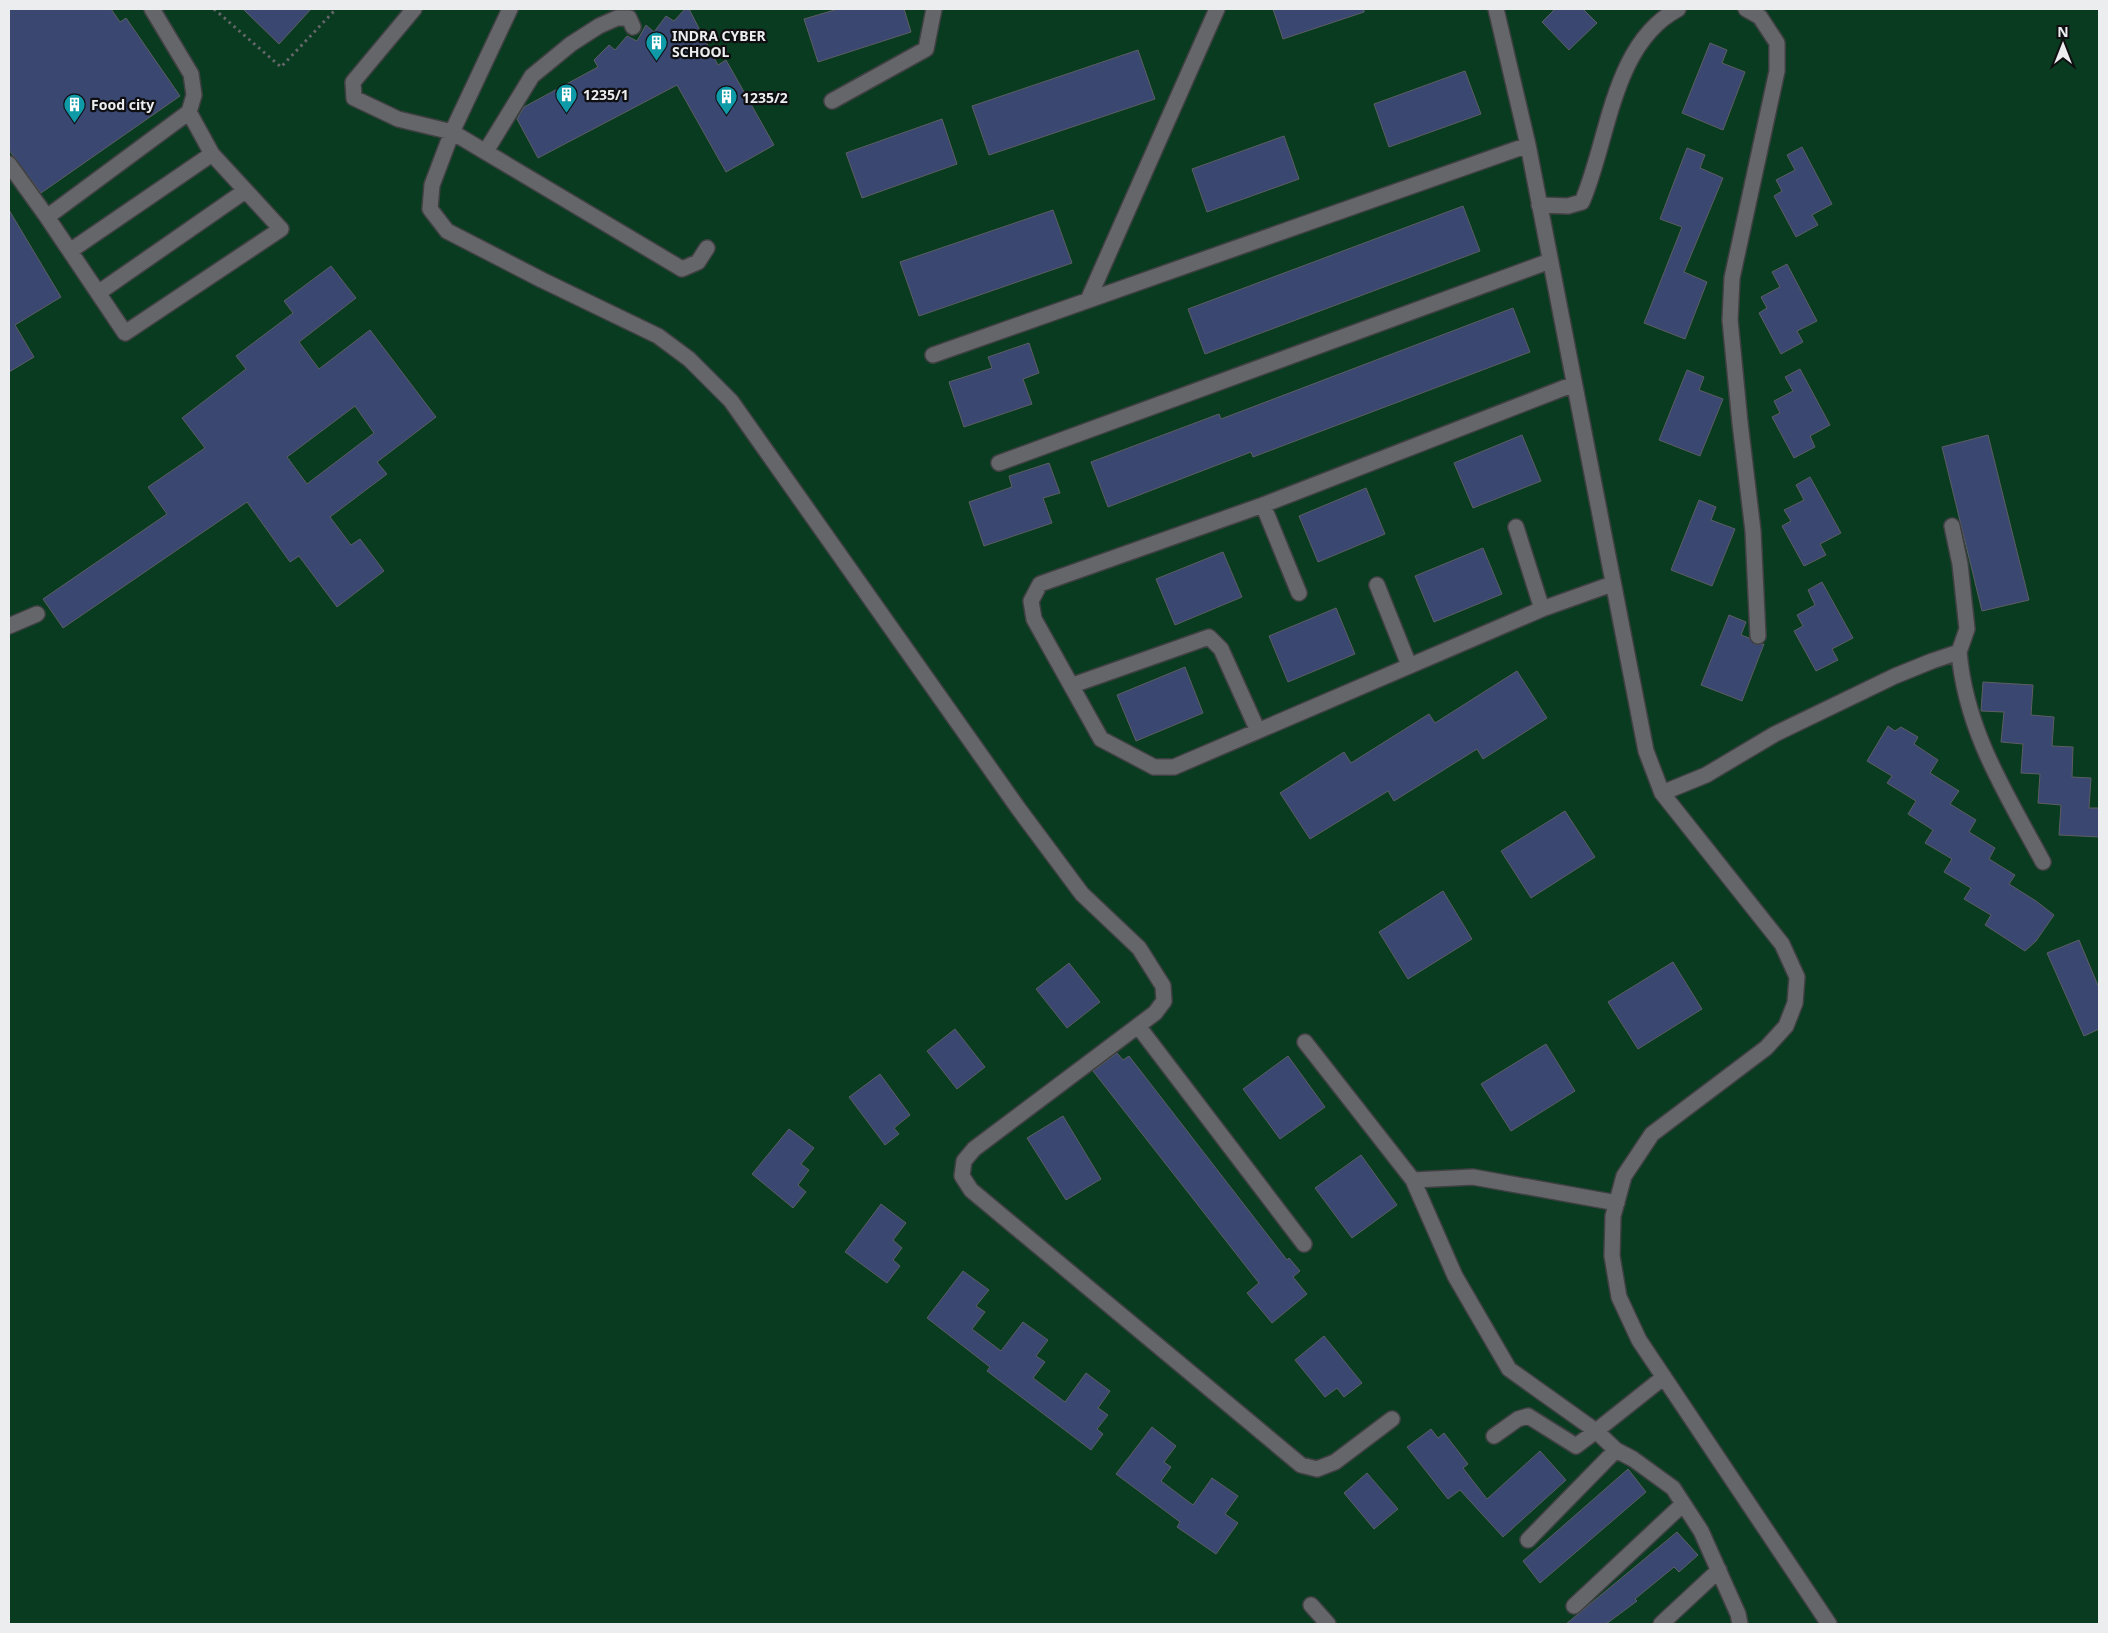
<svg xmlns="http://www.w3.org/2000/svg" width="2108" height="1633" font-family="'Noto Sans',sans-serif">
<rect width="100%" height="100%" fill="#252629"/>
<path fill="#093b21" d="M9,9H2099V1624H9Z"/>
<path fill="#394771" stroke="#5d5e61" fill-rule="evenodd" d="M9,9H111L120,22L126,18L180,96L41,193L9,150Z
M243,9H311L279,44Z
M685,9H689L718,65L726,60L774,145L726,172L677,85L538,158L517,119L524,107L598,67L594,60L609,45L615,50L627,36L637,41L646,25L654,32L666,16L674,21Z
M838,9H904L911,32L818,62L804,19Z
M1273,9H1364V12L1283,39Z
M1555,9H1583L1597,23L1569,50L1542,22Z
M1710,43L1727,50L1722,63L1745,72L1723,130L1682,113Z
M1138,50L1155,99L989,155L972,106Z
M1465,71L1481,114L1389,147L1374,104Z
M942,119L957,164L862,198L846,153Z
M1284,136L1299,179L1207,212L1192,169Z
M1802,147L1832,204L1812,215L1818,225L1796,237L1774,196L1782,191L1776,180L1795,170L1787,155Z
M1687,148L1705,155L1700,168L1723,178L1684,272L1707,282L1685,339L1644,323L1682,227L1660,219Z
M1463,206L1480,251L1205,354L1188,309Z
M9,210L61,297L15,325L34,357L9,372Z
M1053,210L1072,263L919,316L900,262Z
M1787,264L1817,321L1797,331L1803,342L1781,354L1759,313L1767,308L1761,297L1780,287L1772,272Z
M331,266L356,298L299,342L319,369L370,330L436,417L377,462L387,474L330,517L351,545L360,539L384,571L337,607L299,556L290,562L247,502L63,628L43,599L167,514L148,487L205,448L182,418L246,369L236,356L293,313L284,301ZM355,406L374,433L307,484L287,457Z
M1513,308L1530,352L1253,457L1251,452L1108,507L1091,462L1219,414L1221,419Z
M1029,343L1039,373L1023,379L1032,404L964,427L949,382L992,368L988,357Z
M1800,369L1830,425L1810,436L1815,447L1794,458L1772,417L1780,413L1774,401L1793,391L1785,377Z
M1687,370L1704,377L1699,390L1723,399L1700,456L1659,440Z
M1522,435L1541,481L1473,508L1454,463Z
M1988,435L2029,600L1982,611L1942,447Z
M1049,463L1060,493L1043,498L1052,523L984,546L969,502L1012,487L1009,476Z
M1810,477L1841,533L1820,544L1826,555L1804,566L1782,526L1791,521L1784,510L1804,500L1796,485Z
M1366,488L1385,534L1318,562L1299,516Z
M1699,500L1716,507L1711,520L1735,529L1712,586L1671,570Z
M1483,548L1502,594L1434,622L1415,576Z
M1223,552L1242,597L1175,625L1156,579Z
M1822,582L1853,638L1832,649L1838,660L1816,671L1794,631L1803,626L1797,615L1815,605L1808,590Z
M1336,608L1355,654L1288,682L1269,636Z
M1729,615L1746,622L1741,635L1749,638L1754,644H1764L1742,701L1701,685Z
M1185,667L1203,713L1136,741L1117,695Z
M1517,671L1547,718L1483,759L1477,749L1394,801L1388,791L1310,839L1280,793L1344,752L1351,763L1429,714L1435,723Z
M1983,682L2033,685L2031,715L2054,717L2052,746L2073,747L2072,777L2091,778L2089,808H2099V837L2059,835L2061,805L2038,803L2040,774L2021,773L2023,744L2001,742L2004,712L1981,711Z
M1888,726L1895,731L1901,727L1918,737L1914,744L1938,760L1930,773L1959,791L1950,804L1976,820L1969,832L1995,848L1989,859L2015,875L2009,884L2036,901L2054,915L2036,941L2025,951L1985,925L1991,915L1964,899L1971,888L1944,872L1952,859L1925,843L1933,830L1908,814L1916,801L1887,783L1892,776L1867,761Z
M1565,811L1595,857L1531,898L1501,851Z
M1443,891L1472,939L1408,979L1379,932Z
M2079,940L2099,988V1029L2084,1036L2047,953Z
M1673,962L1702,1009L1638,1049L1608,1002Z
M1069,963L1100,1002L1067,1028L1036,989Z
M955,1029L985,1067L957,1089L927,1051Z
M1546,1044L1575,1091L1511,1131L1481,1084Z
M1117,1053L1123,1060L1129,1056L1287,1260L1289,1258L1300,1271L1293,1277L1307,1294L1272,1323L1247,1293L1259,1283L1093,1071Z
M1288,1056L1325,1107L1280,1139L1243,1089Z
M880,1074L910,1115L894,1128L899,1134L885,1145L849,1097Z
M1063,1116L1101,1179L1066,1200L1027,1138Z
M789,1129L814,1148L801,1164L809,1170L798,1185L806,1192L793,1208L752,1174Z
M1361,1155L1397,1205L1352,1238L1315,1188Z
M881,1204L906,1223L893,1240L902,1248L893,1260L900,1266L887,1283L845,1252Z
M963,1271L989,1290L976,1306L985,1312L972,1329L1001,1351L1023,1322L1048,1340L1036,1356L1045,1362L1033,1378L1065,1402L1086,1373L1110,1391L1098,1408L1108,1415L1097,1429L1103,1434L1091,1450L987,1371L990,1367L927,1318Z
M1324,1336L1362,1383L1344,1397L1337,1388L1325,1397L1295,1360Z
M1152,1427L1176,1446L1164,1462L1171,1467L1161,1481L1193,1505L1212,1478L1238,1496L1225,1514L1238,1523L1216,1554L1177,1527L1180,1522L1116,1474Z
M1431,1429L1438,1438L1444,1433L1468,1464L1463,1468L1487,1499L1540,1451L1566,1480L1503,1537L1460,1490L1448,1499L1407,1447Z
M1628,1469L1646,1492L1540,1583L1523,1561Z
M1367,1473L1398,1509L1374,1529L1344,1493Z
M1677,1532L1698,1555L1679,1572L1674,1567L1635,1599L1637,1601L1606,1624H1566Z"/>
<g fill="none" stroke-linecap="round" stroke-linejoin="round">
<defs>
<path id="minor" d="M414,9L353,82L354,98L398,119L452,132L682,269L698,262L707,248
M510,9L452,132L432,185L430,209L447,231L542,280L658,336L689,359L731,401L1018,808L1082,894L1139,948L1163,986L1164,1001L1155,1013L974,1149L964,1161L962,1176L971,1190L1301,1465L1317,1469L1335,1462L1392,1419
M1496,9L1528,145L1646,751L1662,793L1782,944L1797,977L1795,1003L1786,1026L1766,1048L1652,1134L1624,1176L1613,1216L1612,1256L1619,1297L1639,1340L1829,1624
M1746,9L1760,17L1777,43V71L1732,278L1730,320L1740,423L1753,531L1758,636
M832,101L926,49L934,9
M486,151L532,76L571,44L599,26L617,18H629L633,27
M9,164L47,217L189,112L194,95L191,74L152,9
M1539,205L1568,206L1582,202C1609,140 1612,44 1678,9
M47,217L125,333L281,229L212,154L189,112
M70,251L212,154
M98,293L245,191
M1088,300L1217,9
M933,355L1528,145
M1574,384L1263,505L1040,584L1031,601L1034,619L1101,739L1154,767H1174L1542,609L1612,584
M999,463L1550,261
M1263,505L1299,593
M1516,527L1542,609
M1377,585L1409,665
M9,626L37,614
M1959,652C1966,732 2006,793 2043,862
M1073,685L1209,637L1221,649L1258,731
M1662,793L1706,775L1775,734L1895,676L1932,661L1959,652L1967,629L1960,564L1952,526
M1138,1026L1304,1244
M1305,1042L1413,1180L1473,1177L1617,1203
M1413,1180L1455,1276L1509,1369L1596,1431L1576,1446L1528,1416L1518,1419L1494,1436
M1664,1377L1596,1431L1616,1450L1633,1459L1673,1488L1701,1531L1738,1614L1740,1624
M1528,1540L1616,1450
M1311,1605L1328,1624
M1574,1606L1683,1504
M1661,1624L1719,1570"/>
</defs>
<use href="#minor" stroke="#404043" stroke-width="18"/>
<path stroke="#66676a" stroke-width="3" stroke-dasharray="2.5 4" stroke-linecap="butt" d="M214,9L281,67L336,9"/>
<use href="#minor" stroke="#65666a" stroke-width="15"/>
</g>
<defs>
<symbol id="building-pin" viewBox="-11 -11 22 30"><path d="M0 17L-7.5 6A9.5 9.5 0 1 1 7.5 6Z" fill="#0f9aa8" stroke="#0f0f11"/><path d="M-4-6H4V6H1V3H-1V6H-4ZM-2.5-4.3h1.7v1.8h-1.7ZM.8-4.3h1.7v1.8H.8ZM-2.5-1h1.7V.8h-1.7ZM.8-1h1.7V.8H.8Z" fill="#fff"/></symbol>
</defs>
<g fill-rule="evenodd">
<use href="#building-pin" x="644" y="30" width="25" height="34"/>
<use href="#building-pin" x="554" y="82" width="25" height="34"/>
<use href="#building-pin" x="714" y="84" width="25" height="34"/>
<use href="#building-pin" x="62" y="92" width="25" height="34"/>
</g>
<g text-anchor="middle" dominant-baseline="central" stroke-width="4.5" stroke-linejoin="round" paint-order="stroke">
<g font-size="14" font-weight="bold" fill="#ecedef" stroke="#0f0f11" text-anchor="start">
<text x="672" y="35">INDRA CYBER<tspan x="672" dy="16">SCHOOL</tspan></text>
<text x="583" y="94">1235/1</text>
<text x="742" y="97">1235/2</text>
<text x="91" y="104">Food city</text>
</g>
</g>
<rect width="2108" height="1633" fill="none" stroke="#ecedef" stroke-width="20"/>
<g transform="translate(2063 45)" stroke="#0f0f11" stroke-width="4" paint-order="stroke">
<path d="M0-4L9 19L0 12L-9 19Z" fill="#ecedef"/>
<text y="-8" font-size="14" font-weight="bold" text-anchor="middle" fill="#ecedef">N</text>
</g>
</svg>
